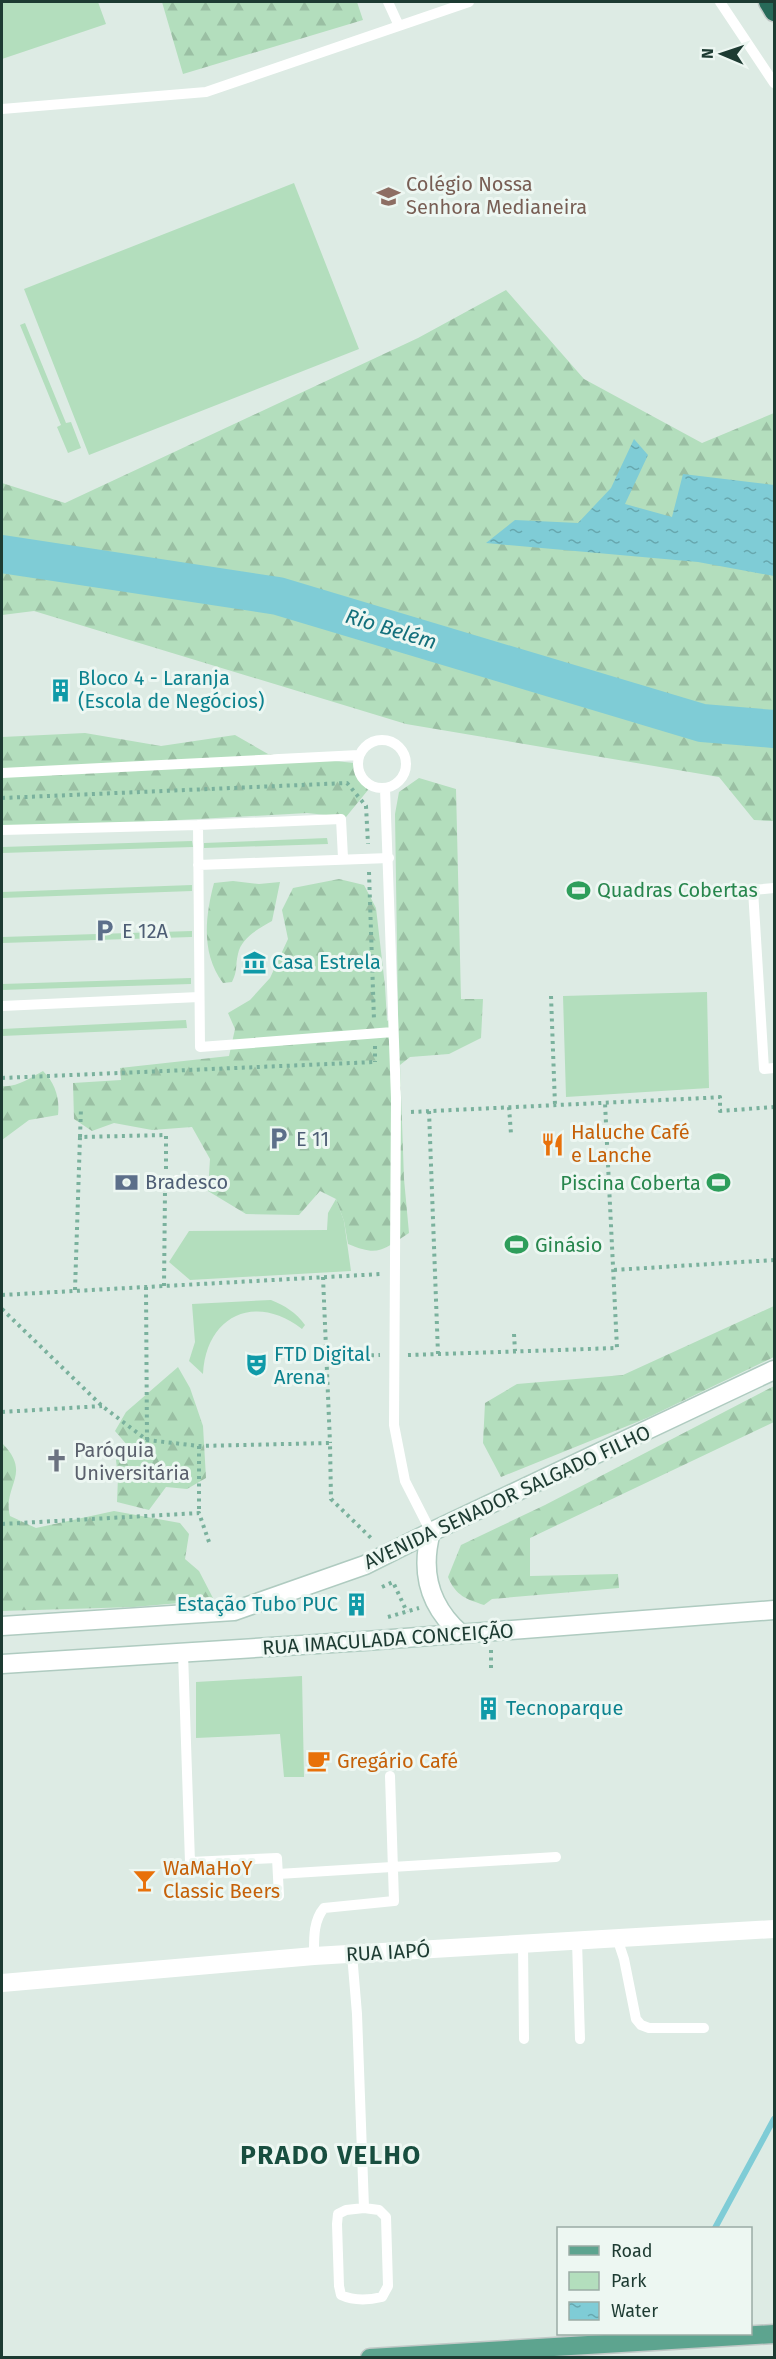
<svg xmlns="http://www.w3.org/2000/svg" width="776" height="2359" font-family="'Fira Sans',sans-serif">
<defs>
<pattern id="forest-firs" width="22" height="20" patternUnits="userSpaceOnUse" patternTransform="scale(1.5)"><rect width="22" height="20" fill="#b3debd"/><path d="M5 1l3.5 6h-7zM16 11l3.5 6h-7z" fill="#9abfa3"/></pattern>
<pattern id="water-ripples" width="26" height="14" patternUnits="userSpaceOnUse" patternTransform="scale(1.5)"><rect width="26" height="14" fill="#7fccd6"/><path d="M2 4q2-2 4 0t4 0M15 11q2-2 4 0t4 0" fill="none" stroke="#67a7ae"/></pattern>
</defs>
<rect width="100%" height="100%" fill="#ddebe4"/>
<path fill="#b3debd" d="M2,2H98L106,24L2,59Z
M294,183L359,349L89,455L24,289Z
M25,323L66,423L71,422L81,448L68,453L57,427L61,425L20,325Z
M327,838L328,844L204,848V843Z
M192,841L193,847L2,853V847Z
M192,885V891L2,898V892Z
M192,931V937L2,943V937Z
M191,978V984L2,990V984Z
M707,992L709,1088L566,1097L563,996Z
M186,1020L187,1028L2,1036V1029Z
M336,1199L344,1221L351,1271L190,1280L169,1262L189,1231L327,1230L328,1213Z
M271,1300C285,1306 296,1312 305,1325L302,1329C256,1293 206,1315 203,1374L189,1361L195,1342L192,1304Z
M302,1676L304,1777H284L280,1734L196,1738V1682Z"/>
<path fill="url(#forest-firs)" d="M162,2H357L363,20L183,74Z
M506,290L584,379L702,443L774,413V821L754,820L719,777L406,724L34,611L2,615V483L65,503L418,338Z
M85,733L161,746L235,735L268,754L354,763L368,790L346,817L307,813L108,824L2,826V737Z
M419,778L456,789L461,999H483L481,1038L449,1054L410,1057L400,1065L404,1179L409,1233C382,1250 379,1257 348,1244L344,1221L336,1199L320,1191L299,1215L246,1214L208,1191L210,1159L192,1127L152,1130L114,1123L92,1131L74,1119L73,1083L121,1080L120,1068L229,1056L235,1029L228,1013L250,1000L270,978L288,939L282,910L293,888L339,879L364,885L376,908L385,986L387,1021L398,1014L395,814L399,792Z
M233,881L259,884L280,882L272,921C258,929 241,938 238,954C235,966 238,970 232,982L223,983C201,954 205,917 214,883Z
M43,1071C55,1083 60,1098 58,1115L29,1120L2,1140V1086C16,1088 30,1078 43,1071Z
M774,1306V1357L647,1418L501,1477L483,1443L485,1403L517,1384L623,1375Z
M178,1367L190,1388L203,1426L206,1478L187,1489L166,1487L149,1510L117,1502L118,1477L116,1460L128,1446L115,1431L126,1412Z
M774,1386V1422L530,1538V1576L618,1574L619,1588L492,1599L484,1605C466,1599 456,1596 448,1577L461,1545L545,1505Z
M2,1443C33,1474 2,1486 10,1516L36,1528L114,1511L180,1523L189,1534L185,1559L199,1571L214,1600L134,1607L2,1611Z"/>
<path fill="url(#water-ripples)" d="M634,439L648,455L625,504L672,517L683,474L774,485V576L698,562L486,543L515,520L578,523L611,488Z"/>
<g fill="none" stroke-linecap="round" stroke-linejoin="round">
<path stroke="#7fccd6" stroke-width="6" d="M715,2228L774,2119"/>
<path stroke="#7fccd6" stroke-width="38" d="M2,554L278,596L702,723L774,729"/>
<defs>
<path id="secondary" d="M431,1532C420,1572 429,1606 461,1634
M2,1626L234,1611L365,1565L431,1532L774,1370
M2,1664L365,1641L774,1610"/>
<path id="primary" d="M370,2358L774,2334"/>
<path id="highway" d="M768,2L774,12"/>
</defs>
<use href="#secondary" stroke="#afcbc0" stroke-width="21"/>
<use href="#primary" stroke="#c0c8c6" stroke-width="21"/>
<use href="#highway" stroke="#c0c8c6" stroke-width="21"/>
<path stroke="#7ab19d" stroke-width="4" stroke-dasharray="3 4.5" stroke-linecap="butt" d="M2,798L347,783L366,806L368,844
M369,872L374,1020
M551,996L555,1105
M375,1046V1062
M2,1078L375,1062
M509,1107L511,1134
M411,1112L705,1098L720,1097V1111L774,1107
M80,1137L81,1108
M614,1270L774,1260
M323,1277L330,1443
M164,1286L165,1191
M146,1287L147,1440
M75,1290L80,1137L166,1135V1171
M2,1295L381,1274
M2,1309L102,1406L147,1440L199,1446L330,1443L331,1499L371,1538
M514,1334L515,1351
M438,1354L617,1348L605,1103
M408,1355L438,1354L429,1111
M326,1357L380,1355
M2,1412L102,1406
M199,1446V1513
M2,1524L199,1513L209,1542
M382,1587L393,1582L407,1612
M388,1617L419,1608
M491,1668V1648"/>
<path stroke="#fff" stroke-width="10" d="M388,2L399,26
M720,2L774,83
M2,109L206,92L469,2
M358 764a24 24 0 1 1 48 0a24 24 0 1 1-48 0Z
M2,773L359,755
M385,788L396,1098L394,1425L405,1481L431,1532
M198,825L341,819L343,858
M2,830L198,825L200,1047L393,1032
M198,865L389,858
M774,888L753,890L764,1069L774,1068
M2,1006L199,997
M177,1180H196
M183,1653L190,1862L277,1858L279,1896
M278,1874L556,1857
M617,1938L624,1959L636,2019L641,2025L649,2028H704
M577,1941L580,2039
M523,1944L524,2039
M352,1954L357,2014L364,2208
M314,1956C314,1939 313,1921 324,1908L394,1901L390,1776
M364,2208L379,2210L386,2217L388,2286L382,2297C369,2300 354,2301 341,2295L339,2286L337,2224L338,2214L346,2210Z"/>
<path stroke="#fff" stroke-width="18" d="M2,1983L314,1956L774,1929"/>
<use href="#secondary" stroke="#fff" stroke-width="18"/>
<use href="#primary" stroke="#5da48f" stroke-width="18"/>
<use href="#highway" stroke="#276a59" stroke-width="18"/>
</g>
<defs>
<symbol id="school-bare" viewBox="-9 -9 18 18"><path d="M0-5L7-2L0 1L-7-2ZM-4 1L0 2.5L4 1V4Q0 6-4 4Z" fill="#8d6e63" stroke="#edf7f2" stroke-width="2.5" paint-order="stroke"/></symbol>
<symbol id="building-bare" viewBox="-9 -9 18 18"><path d="M-4-6H4V6H1V3H-1V6H-4ZM-2.5-4.3h1.7v1.8h-1.7ZM.8-4.3h1.7v1.8H.8ZM-2.5-1h1.7V.8h-1.7ZM.8-1h1.7V.8H.8Z" fill="#0f9aa8" stroke="#edf7f2" stroke-width="2.5" paint-order="stroke"/></symbol>
<symbol id="stadium-bare" viewBox="-9 -9 18 18"><path d="M0-5a6.5 5 0 1 0 0 10a6.5 5 0 1 0 0-10ZM-3.5-1.8h7v3.6h-7Z" fill="#2e9e5b" stroke="#edf7f2" stroke-width="2.5" paint-order="stroke"/></symbol>
<symbol id="parking-bare" viewBox="-9 -9 18 18"><path d="M-3.5-5.5H1a3.5 3.5 0 0 1 0 7H-1V5.5H-3.5ZM-1-3.4V-.6H.8a1.4 1.4 0 0 0 0-2.8Z" fill="#5c6f8a" stroke="#edf7f2" stroke-width="2.5" paint-order="stroke"/></symbol>
<symbol id="museum-bare" viewBox="-9 -9 18 18"><path d="M0-6L6-3V-2H-6V-3ZM-5-1h2V3h-2ZM-1-1h2V3h-2ZM3-1h2V3H3ZM-6 4H6V6H-6Z" fill="#0f9aa8" stroke="#edf7f2" stroke-width="2.5" paint-order="stroke"/></symbol>
<symbol id="restaurant-bare" viewBox="-9 -9 18 18"><path d="M-5-6h1v4h1v-4h1v4h1v-4h1v5L-1.5 .5V6h-2V.5L-5-1ZM5-6V6H3V1.5H1.5Q1.5-4 5-6Z" fill="#e8710a" stroke="#edf7f2" stroke-width="2.5" paint-order="stroke"/></symbol>
<symbol id="bank-bare" viewBox="-9 -9 18 18"><path d="M-6-4H6V4H-6ZM0-2.3a2.3 2.3 0 1 0 0 4.6a2.3 2.3 0 1 0 0-4.6Z" fill="#5c6f8a" stroke="#edf7f2" stroke-width="2.5" paint-order="stroke"/></symbol>
<symbol id="theatre-bare" viewBox="-9 -9 18 18"><path d="M-5-5.5Q0-4 5-5.5V0Q5 5 0 6Q-5 5-5 0ZM-3.3-2.5H-1v1.5H-3.3ZM1-2.5H3.3v1.5H1ZM-2.8 1Q0 5.5 2.8 1Z" fill="#0f9aa8" stroke="#edf7f2" stroke-width="2.5" paint-order="stroke"/></symbol>
<symbol id="church-bare" viewBox="-9 -9 18 18"><path d="M-1.2-6h2.4v3.5h3.3v2.4h-3.3V6h-2.4V-.1h-3.3v-2.4h3.3Z" fill="#6b7280" stroke="#edf7f2" stroke-width="2.5" paint-order="stroke"/></symbol>
<symbol id="cafe-bare" viewBox="-9 -9 18 18"><path d="M-5.5-4.5H6V0H3Q3 3.5 0 3.5H-2.5Q-5.5 3.5-5.5 0ZM3-3.2v2h1.7v-2ZM-6 4.5H4V6H-6Z" fill="#e8710a" stroke="#edf7f2" stroke-width="2.5" paint-order="stroke"/></symbol>
<symbol id="bar-bare" viewBox="-9 -9 18 18"><path d="M-6-5H6L.8 .8V4.5H3.5V6h-7V4.5H-.8V.8Z" fill="#e8710a" stroke="#edf7f2" stroke-width="2.5" paint-order="stroke"/></symbol>
</defs>
<g fill-rule="evenodd">
<use href="#school-bare" x="372" y="180" width="33" height="33"/>
<use href="#building-bare" x="44" y="674" width="33" height="33"/>
<use href="#stadium-bare" x="562" y="874" width="33" height="33"/>
<use href="#parking-bare" x="88" y="914" width="33" height="33"/>
<use href="#museum-bare" x="238" y="946" width="33" height="33"/>
<use href="#parking-bare" x="262" y="1122" width="33" height="33"/>
<use href="#restaurant-bare" x="536" y="1128" width="33" height="33"/>
<use href="#bank-bare" x="110" y="1166" width="33" height="33"/>
<use href="#stadium-bare" x="702" y="1166" width="33" height="33"/>
<use href="#stadium-bare" x="500" y="1228" width="33" height="33"/>
<use href="#theatre-bare" x="240" y="1348" width="33" height="33"/>
<use href="#church-bare" x="40" y="1444" width="33" height="33"/>
<use href="#building-bare" x="340" y="1588" width="33" height="33"/>
<use href="#building-bare" x="472" y="1692" width="33" height="33"/>
<use href="#cafe-bare" x="302" y="1744" width="33" height="33"/>
<use href="#bar-bare" x="128" y="1864" width="33" height="33"/>
</g>
<g text-anchor="middle" dominant-baseline="central" stroke-width="6" stroke-linejoin="round" paint-order="stroke">
<g font-size="20" fill="#785e54" stroke="#edf7f2" text-anchor="start">
<text x="406" y="184">Colégio Nossa<tspan x="406" dy="23">Senhora Medianeira</tspan></text>
</g>
<g font-size="20" fill="#0d838f" stroke="#edf7f2" text-anchor="start">
<text x="78" y="678">Bloco 4 - Laranja<tspan x="78" dy="23">(Escola de Negócios)</tspan></text>
<text x="272" y="962">Casa Estrela</text>
<text x="274" y="1354">FTD Digital<tspan x="274" dy="23">Arena</tspan></text>
<text x="338" y="1604" text-anchor="end">Estação Tubo PUC</text>
<text x="506" y="1708">Tecnoparque</text>
</g>
<g font-size="20" fill="#27864d" stroke="#edf7f2" text-anchor="start">
<text x="597" y="890">Quadras Cobertas</text>
<text x="701" y="1183" text-anchor="end">Piscina Coberta</text>
<text x="535" y="1245">Ginásio</text>
</g>
<g font-size="20" fill="#4e5e75" stroke="#edf7f2" text-anchor="start">
<text x="122" y="931">E 12A</text>
<text x="296" y="1139">E 11</text>
<text x="145" y="1182">Bradesco</text>
</g>
<g font-size="20" fill="#c56008" stroke="#edf7f2" text-anchor="start">
<text x="571" y="1132">Haluche Café<tspan x="571" dy="23">e Lanche</tspan></text>
<text x="337" y="1761">Gregário Café</text>
<text x="163" y="1868">WaMaHoY<tspan x="163" dy="23">Classic Beers</tspan></text>
</g>
<g font-size="20" fill="#5b616d" stroke="#edf7f2" text-anchor="start">
<text x="74" y="1450">Paróquia<tspan x="74" dy="23">Universitária</tspan></text>
</g>
<g font-size="20" fill="#1d3b32" stroke="#edf7f2">
<text transform="translate(507 1497) rotate(-25)">AVENIDA SENADOR SALGADO FILHO</text>
<text transform="translate(388 1639) rotate(-4)">RUA IMACULADA CONCEIÇÃO</text>
<text transform="translate(388 1952) rotate(-3)">RUA IAPÓ</text>
</g>
<g font-size="21" font-style="italic" fill="#136f7b" stroke="#edf7f2">
<text transform="translate(391 629) rotate(17)">Rio Belém</text>
</g>
<g font-size="26" font-weight="bold" letter-spacing="1.5" fill="#184e3f" stroke="#edf7f2">
<text x="331" y="2155">PRADO VELHO</text>
</g>
</g>
<rect width="776" height="2359" fill="none" stroke="#1d3b32" stroke-width="6"/>
<rect x="557" y="2227" width="195" height="108" fill="#edf7f2" stroke="#9aaca5" stroke-width="1.5"/>
<rect x="569" y="2246" width="30" height="9" fill="#5da48f" stroke="#9aaca5" stroke-width="1.5"/>
<text x="611" y="2257" font-size="18" fill="#1d3b32">Road</text>
<rect x="569" y="2272" width="30" height="18" fill="#b3debd" stroke="#9aaca5" stroke-width="1.5"/>
<text x="611" y="2287" font-size="18" fill="#1d3b32">Park</text>
<rect x="569" y="2302" width="30" height="18" fill="url(#water-ripples)" stroke="#9aaca5" stroke-width="1.5"/>
<text x="611" y="2317" font-size="18" fill="#1d3b32">Water</text>
<g transform="translate(722 54) rotate(272)" stroke="#edf7f2" stroke-width="4.5" paint-order="stroke">
<path d="M0-4.5L10 22L0 15L-10 22Z" fill="#1d3b32"/>
<text y="-9" font-size="16" font-weight="bold" text-anchor="middle" fill="#1d3b32">N</text>
</g>
</svg>
